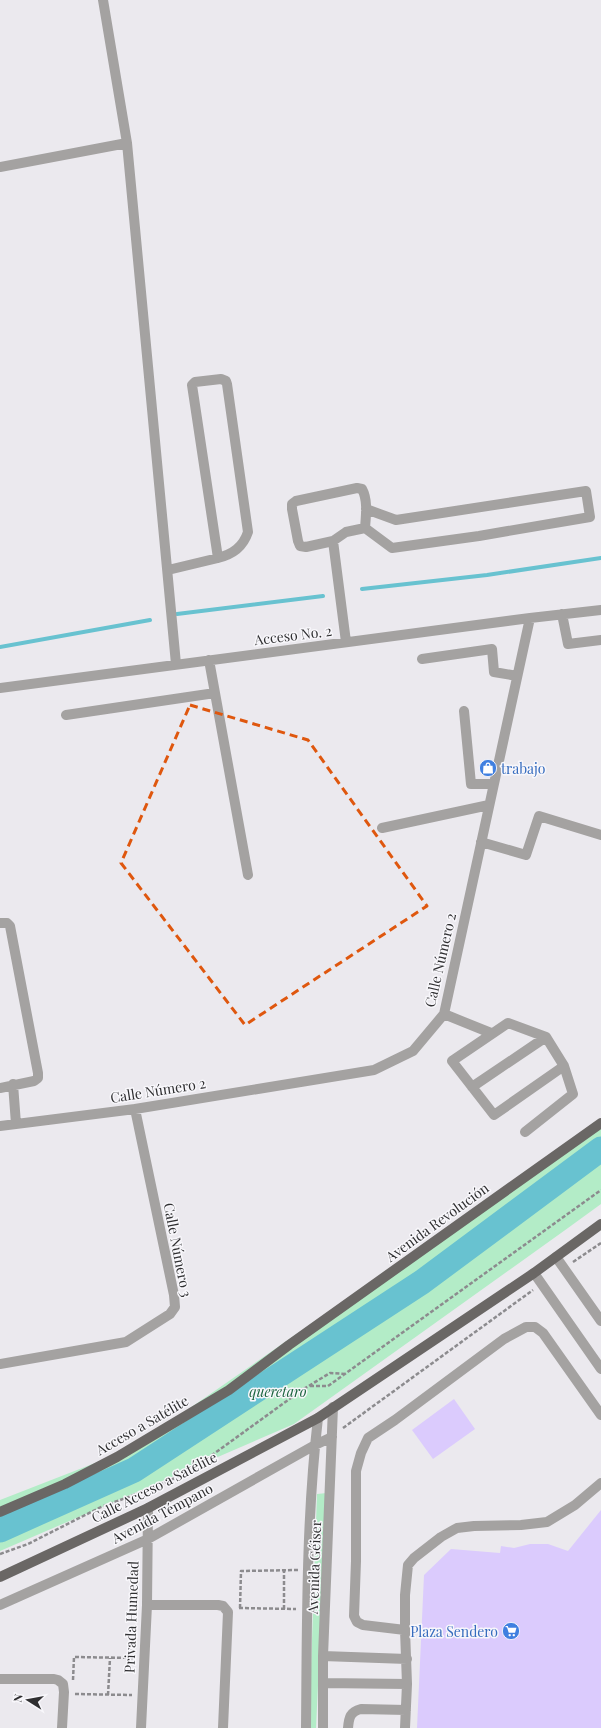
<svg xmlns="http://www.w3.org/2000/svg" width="601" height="1728" font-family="'Playfair Display',serif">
<rect width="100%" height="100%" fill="#ebe9ee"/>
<path fill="#b3ecc7" d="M601,1119V1204L568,1228L294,1424L0,1551V1500L131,1449L543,1163Z
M327,1493L316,1728H309L317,1494Z"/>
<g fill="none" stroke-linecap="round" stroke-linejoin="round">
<path stroke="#68c2d0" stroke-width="4" d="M362,589L487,575L601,558
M177,614L323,596
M0,647L150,620"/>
<path stroke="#68c2d0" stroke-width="25" d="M0,1530L134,1470L422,1282L601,1149"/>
</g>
<path fill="#dbcbfd" d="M454,1399L475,1429L433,1459L412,1430Z
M601,1510V1728H417L424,1575L451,1549L500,1553L501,1546L514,1548L530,1544H548L568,1551Z"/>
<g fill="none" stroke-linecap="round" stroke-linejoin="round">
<path stroke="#8c8b8e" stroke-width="2.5" stroke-dasharray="4 2" stroke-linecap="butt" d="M573,1262L601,1243
M310,1386H328L601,1190
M343,1428L533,1290
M0,1554L28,1544L101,1507L153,1488L190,1471L302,1390L330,1373L346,1374
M239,1608L296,1609
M240,1608L241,1571L298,1570
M284,1609V1570
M73,1680L74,1657L135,1658
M75,1694L132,1695
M108,1695L110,1658"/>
<path stroke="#a4a2a1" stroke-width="10" d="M103,0L127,143L176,664
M0,167L127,143
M357,488L362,489C368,500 366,515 365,528L346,532L333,541L306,547L300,546L298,541L292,509V504L296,501Z
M365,528L392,548L479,536L590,517L586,491L396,520L366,509
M333,541L346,642
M168,570L218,558C233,554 243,547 248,532L227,384L226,381L221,379L195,382L192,385L218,558
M562,614L568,644L601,640
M422,659L492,649L494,672L517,676
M209,660L248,875
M0,688L530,618L601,610
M464,711L471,784H494
M66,715L215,693
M382,828L489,805
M481,842L526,855L539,816L601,835
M0,923H7L10,926L38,1073V1078L34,1081L0,1088
M444,1014L491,1033
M13,1084L16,1124
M472,1087L546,1037
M0,1126L135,1109L374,1070L413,1051L444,1014L530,618
M525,1132L573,1094L564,1066L546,1037L508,1023L452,1061L494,1115L564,1066
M556,1257L601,1321
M534,1273L601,1369
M0,1364L126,1342L170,1314L175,1307L174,1295L135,1109
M0,1605L148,1539L315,1445L332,1437
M147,1605H218L223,1606L228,1612L223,1728
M405,1630L363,1625L357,1622L354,1616L356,1561V1471L361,1453L368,1438L395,1420L504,1339L526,1327H535L543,1333L601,1415
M323,1656L407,1659
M0,1679H54L58,1680L63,1684L64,1692L62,1728
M323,1683L407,1684
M141,1728L147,1605L148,1508
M306,1728C307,1625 306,1521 318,1418
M323,1728V1656L333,1407
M348,1728C349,1717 350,1712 361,1709L406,1710
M405,1728L407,1684L405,1630V1595L408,1565L414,1558L441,1537L457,1528L474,1526L521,1525L547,1522L575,1505L601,1483"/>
<path stroke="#6a6765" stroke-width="10" d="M0,1512L65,1484L117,1457L229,1390L289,1345L601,1123
M0,1577L148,1508L318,1418L534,1273L601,1224"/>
</g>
<path fill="none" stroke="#df570e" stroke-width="3" stroke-dasharray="8 5" stroke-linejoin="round" d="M190,705L308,740L427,906L245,1025L121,863Z"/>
<defs>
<symbol id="shop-disc" viewBox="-11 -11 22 22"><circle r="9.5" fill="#3f7fe0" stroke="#f8f7fb"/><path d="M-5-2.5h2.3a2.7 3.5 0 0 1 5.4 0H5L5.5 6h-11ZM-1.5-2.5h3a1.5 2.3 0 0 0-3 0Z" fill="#fff"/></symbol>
<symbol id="supermarket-disc" viewBox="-11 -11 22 22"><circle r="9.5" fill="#3f7fe0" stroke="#f8f7fb"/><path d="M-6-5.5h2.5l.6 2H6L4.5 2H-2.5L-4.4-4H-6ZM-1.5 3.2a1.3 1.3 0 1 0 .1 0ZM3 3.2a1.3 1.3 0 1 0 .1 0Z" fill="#fff"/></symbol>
</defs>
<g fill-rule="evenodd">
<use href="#shop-disc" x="478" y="758" width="20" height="20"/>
<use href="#supermarket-disc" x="501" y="1621" width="20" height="20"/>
</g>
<g text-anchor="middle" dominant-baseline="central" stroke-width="3" stroke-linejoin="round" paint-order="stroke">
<g font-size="14" fill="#2f2f31" stroke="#f8f7fb">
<text transform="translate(293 635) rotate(-7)">Acceso No. 2</text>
<text transform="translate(440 960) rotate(-77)">Calle Número 2</text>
<text transform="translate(158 1090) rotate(-9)">Calle Número 2</text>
<text transform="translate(437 1222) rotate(-36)">Avenida Revolución</text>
<text transform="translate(178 1250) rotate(79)">Calle Número 3</text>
<text transform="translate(142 1425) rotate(-30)">Acceso a Satélite</text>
<text transform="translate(154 1487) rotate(-27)">Calle Acceso a Satélite</text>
<text transform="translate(162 1513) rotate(-28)">Avenida Témpano</text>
<text transform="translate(314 1567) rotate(-88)">Avenida Géiser</text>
<text transform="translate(131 1617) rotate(-88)">Privada Humedad</text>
</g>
<g font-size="14" fill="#366cbe" stroke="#f8f7fb" text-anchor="start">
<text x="501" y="768">trabajo</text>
<text x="498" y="1631" text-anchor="end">Plaza Sendero</text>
</g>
<g font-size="14" font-style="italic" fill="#19633d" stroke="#f8f7fb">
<text x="278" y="1391">queretaro</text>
</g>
</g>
<g transform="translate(28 1700) rotate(281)" stroke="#f8f7fb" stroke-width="3" paint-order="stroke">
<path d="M0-3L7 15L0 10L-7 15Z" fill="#2f2f31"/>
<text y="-6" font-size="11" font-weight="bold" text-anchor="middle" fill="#2f2f31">N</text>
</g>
</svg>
